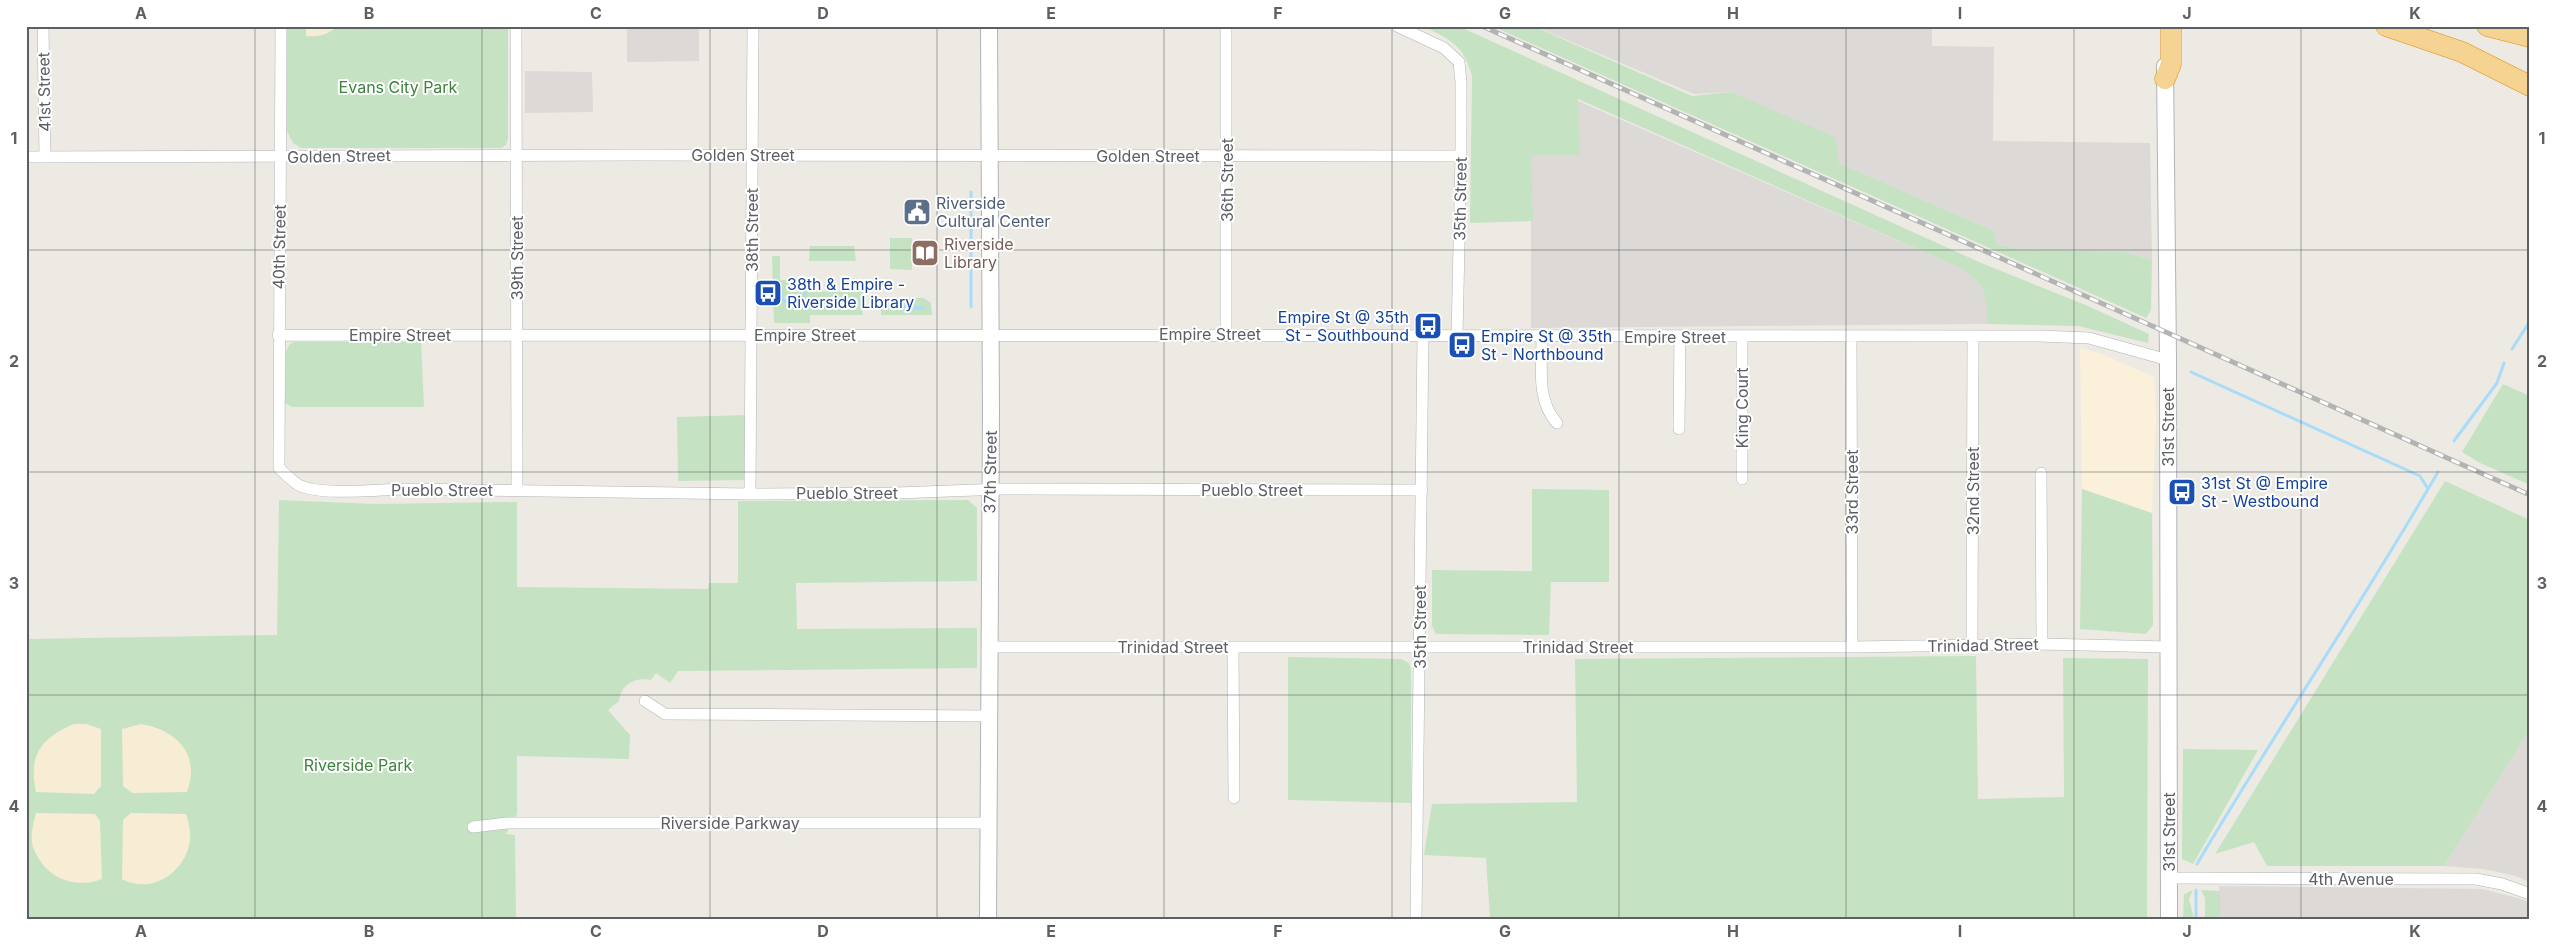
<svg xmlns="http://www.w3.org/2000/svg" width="2556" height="945" font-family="Inter,sans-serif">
<rect width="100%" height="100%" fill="#edeae4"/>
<path fill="#fbf1db" d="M2080,348L2102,354L2154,377L2156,419L2152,513L2082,489Z"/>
<path fill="#dcd9d6" d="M627,26H699V61L627,62Z
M1534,26H1932V46L1994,47L1993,141L2150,143L2152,260L2124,252L2018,249L1996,244L1994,231L1839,163L1731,92L1694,94Z
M525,71L592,72L593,112L525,113Z
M1576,100L1960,268L1975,277L1987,297V324L1531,328V154Z
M2530,729V883L2516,876L2484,869L2444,866Z
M2219,886L2482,889L2525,900L2530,905V919H2220Z"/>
<path fill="#c5e3c2" d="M287,26H508V139L506,145L501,148H301L293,143L287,131Z
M1424,26H1458L1979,262L2088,306L2149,334L2148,343L2078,326L1987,324C1987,295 1987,285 1960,268L1578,99L1580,155H1531L1533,221L1470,223L1472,76C1463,44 1451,41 1424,26Z
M1492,26H1533L1692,96L1731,92L1835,137L1839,163L1994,231L1996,244L2018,249L2124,252L2152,260L2151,310L2146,318Z
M890,238H912V270L890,269Z
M810,246H854L856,261H809Z
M772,256H780V280H792V292H804L803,303C783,301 787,302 780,286L781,297L784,302L854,308V306L806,303V291L858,292V283L863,288L861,307L863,315H810V323H774Z
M881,298H885L887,309L895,310V308H924L895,306L894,303H889L887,298H924L931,303L932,315H881Z
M294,342H421L424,407H292L285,403L286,352L289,345Z
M2503,384L2530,396V485L2480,463L2462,452Z
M746,415V480L678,481L677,417Z
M2445,481L2530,520V729L2444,866H2267L2254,842L2215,854Z
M1532,489L1609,490V582H1551L1549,635L1436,634L1432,626V570L1532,571Z
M2082,489L2152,513L2153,625L2146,634L2080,629Z
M279,500L375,504L517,502V587L708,589L709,583H738V501L968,500L977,508V581L796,583L797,629L977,628V668L678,671L670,683L656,673L651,680C635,677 621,684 619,701L608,710L630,735L629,759L517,756V814L506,834L515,835L516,919H26V639L277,635Z
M1976,656L1978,799L2064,797L2063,658L2148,659L2147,919H1490L1486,858L1424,855L1432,804L1577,802L1575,659Z
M1288,657L1401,659L1409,663L1411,670V803L1288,800Z
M2183,749L2258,750L2193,864L2182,859V852Z
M2193,890L2189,899L2194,919H2183L2184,894Z
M2201,890L2220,891V919H2205V898Z"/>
<path fill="#f7ecd4" d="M306,26H338C328,35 318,37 306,36Z
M74,724H86L101,729V786L94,794L36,792C28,755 41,738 74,724Z
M141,724C177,730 201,755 187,792L132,793L123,786L122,729Z
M36,813L95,814L100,821L102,879C73,890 44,877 33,847C30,837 33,823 36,813Z
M131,813L186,814C189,823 191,832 190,841C185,873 151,895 122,879L123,820Z"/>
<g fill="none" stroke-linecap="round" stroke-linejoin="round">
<path stroke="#a8dcf8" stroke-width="3" d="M780,287L783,299L787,302L854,307
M886,298L891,307
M804,303L805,291
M889,307L923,308
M971,307V192
M2512,349L2530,321
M2191,372L2420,476L2428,489
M2454,441L2497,383L2504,363
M2197,864C2275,732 2361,605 2438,472
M2196,890V919"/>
<defs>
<path id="street" d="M43,26L45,157
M281,26L279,468C284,473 290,479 297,484C316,496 376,490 399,489L750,494L896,493L1003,489L1422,490
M516,26L517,490
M1397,26L1444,48L1459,62L1461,82V156L1457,336
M26,157L633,155L1461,156
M1226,334V26
M278,335L2040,336L2089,338L2168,360
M1542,337C1542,365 1536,401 1557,423
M1851,337L1852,647
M1679,429L1680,337
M2041,473L2042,644
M1742,479V337
M750,494L753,26
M1972,645L1973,337
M988,647H1852L2042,644L2168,647
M1233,647L1234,798
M645,701L665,714L988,716
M473,827L507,823H988
M2169,878L2476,879L2502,884L2530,894
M1416,919L1423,335"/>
<path id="secondary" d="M2165,66L2168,360L2169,919
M988,919L991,412L989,26"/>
<path id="highway" d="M2386,26L2462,52L2530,86
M2487,26L2530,37
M2165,79L2171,64V26"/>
</defs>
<use href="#street" stroke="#b1b4b8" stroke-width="12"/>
<use href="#secondary" stroke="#b0b4b8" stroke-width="18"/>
<use href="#highway" stroke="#df8e11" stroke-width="21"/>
<use href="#street" stroke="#fff" stroke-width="11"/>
<use href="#secondary" stroke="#fff" stroke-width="16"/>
<use href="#highway" stroke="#f5d493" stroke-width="20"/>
<defs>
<path id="rail" d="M1482,26L2530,495"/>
</defs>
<use href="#rail" stroke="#b2b3b3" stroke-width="5"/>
<use href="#rail" stroke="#fff" stroke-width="3" stroke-dasharray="9" stroke-linecap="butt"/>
</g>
<path fill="none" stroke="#5c6063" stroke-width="1" stroke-opacity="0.55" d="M255,26V919M482,26V919M710,26V919M937,26V919M1164,26V919M1392,26V919M1619,26V919M1846,26V919M2074,26V919M2301,26V919M26,250H2530M26,472H2530M26,695H2530"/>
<defs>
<symbol id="civic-square" viewBox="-11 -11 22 22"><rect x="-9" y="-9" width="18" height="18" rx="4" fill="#5c6f8a" stroke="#fff"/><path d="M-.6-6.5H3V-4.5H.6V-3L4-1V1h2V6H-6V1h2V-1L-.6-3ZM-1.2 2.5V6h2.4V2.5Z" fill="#fff"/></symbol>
<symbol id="library-square" viewBox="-11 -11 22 22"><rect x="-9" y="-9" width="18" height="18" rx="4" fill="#8d6e63" stroke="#fff"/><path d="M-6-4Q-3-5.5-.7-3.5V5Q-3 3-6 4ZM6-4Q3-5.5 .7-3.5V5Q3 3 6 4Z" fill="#fff"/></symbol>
<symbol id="bus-square" viewBox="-11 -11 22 22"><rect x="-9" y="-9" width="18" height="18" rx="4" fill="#1a4fb4" stroke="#fff"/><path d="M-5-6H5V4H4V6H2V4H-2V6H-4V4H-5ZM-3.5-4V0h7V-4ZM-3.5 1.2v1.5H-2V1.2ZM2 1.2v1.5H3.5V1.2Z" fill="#fff"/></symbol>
</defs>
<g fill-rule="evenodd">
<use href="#civic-square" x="901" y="196" width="32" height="32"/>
<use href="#library-square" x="909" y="237" width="32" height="32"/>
<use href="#bus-square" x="752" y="277" width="32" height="32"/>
<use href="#bus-square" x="1412" y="310" width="32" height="32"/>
<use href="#bus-square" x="1446" y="329" width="32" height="32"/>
<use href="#bus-square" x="2166" y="476" width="32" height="32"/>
</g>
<g text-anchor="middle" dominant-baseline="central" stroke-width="4" stroke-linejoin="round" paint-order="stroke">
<g font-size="16" fill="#3e823c" stroke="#fff">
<text x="398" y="87">Evans City Park</text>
<text x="358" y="765">Riverside Park</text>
</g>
<g font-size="16" fill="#5c6063" stroke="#fff">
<text transform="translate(44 92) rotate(-91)">41st Street</text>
<text x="743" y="155">Golden Street</text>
<text transform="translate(339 156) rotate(-1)">Golden Street</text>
<text x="1148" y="156">Golden Street</text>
<text transform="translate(1227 180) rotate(-90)">36th Street</text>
<text transform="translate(1460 199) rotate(-89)">35th Street</text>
<text transform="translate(752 230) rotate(-90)">38th Street</text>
<text transform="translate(279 247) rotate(-89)">40th Street</text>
<text transform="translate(517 258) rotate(-90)">39th Street</text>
<text x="1210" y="334">Empire Street</text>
<text x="400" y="335">Empire Street</text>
<text x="805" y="335">Empire Street</text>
<text x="1675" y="337">Empire Street</text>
<text transform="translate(1742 408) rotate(-90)">King Court</text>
<text transform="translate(2168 427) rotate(-90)">31st Street</text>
<text transform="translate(990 472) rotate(-89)">37th Street</text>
<text x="442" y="490">Pueblo Street</text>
<text x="1252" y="490">Pueblo Street</text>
<text transform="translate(1973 491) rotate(-90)">32nd Street</text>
<text transform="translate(1852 492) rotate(-90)">33rd Street</text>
<text x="847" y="493">Pueblo Street</text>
<text transform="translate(1420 627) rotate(-90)">35th Street</text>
<text transform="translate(1983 645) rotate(-1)">Trinidad Street</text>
<text x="1173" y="647">Trinidad Street</text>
<text x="1578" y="647">Trinidad Street</text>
<text x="730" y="823">Riverside Parkway</text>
<text transform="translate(2169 832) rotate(-90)">31st Street</text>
<text x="2351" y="879">4th Avenue</text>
</g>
<g font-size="16" fill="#4e5e75" stroke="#fff" text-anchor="start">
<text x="936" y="203">Riverside<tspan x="936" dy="18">Cultural Center</tspan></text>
</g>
<g font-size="16" fill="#785e54" stroke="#fff" text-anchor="start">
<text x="944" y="244">Riverside<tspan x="944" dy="18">Library</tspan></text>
</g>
<g font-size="16" fill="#164399" stroke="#fff" text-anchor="start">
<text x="787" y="284">38th &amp; Empire -<tspan x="787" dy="18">Riverside Library</tspan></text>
<text x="1409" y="317" text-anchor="end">Empire St @ 35th<tspan x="1409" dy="18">St - Southbound</tspan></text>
<text x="1481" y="336">Empire St @ 35th<tspan x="1481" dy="18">St - Northbound</tspan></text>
<text x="2201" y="483">31st St @ Empire<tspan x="2201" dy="18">St - Westbound</tspan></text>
</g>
</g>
<rect width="2556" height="945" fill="none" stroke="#ffffff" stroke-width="55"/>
<rect x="28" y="28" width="2500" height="890" fill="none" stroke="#5c6063" stroke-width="2"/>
<g font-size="16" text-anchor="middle" font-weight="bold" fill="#5c6063">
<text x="141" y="19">A</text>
<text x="369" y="19">B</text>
<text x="596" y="19">C</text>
<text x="823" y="19">D</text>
<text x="1051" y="19">E</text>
<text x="1278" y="19">F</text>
<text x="1505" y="19">G</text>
<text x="1733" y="19">H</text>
<text x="1960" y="19">I</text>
<text x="2187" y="19">J</text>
<text x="2415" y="19">K</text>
<text x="14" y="144">1</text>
<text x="2542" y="144">1</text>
<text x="14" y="367">2</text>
<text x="2542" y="367">2</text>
<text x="14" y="589">3</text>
<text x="2542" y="589">3</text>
<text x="14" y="812">4</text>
<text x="2542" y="812">4</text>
<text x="141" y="937">A</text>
<text x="369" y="937">B</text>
<text x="596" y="937">C</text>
<text x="823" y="937">D</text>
<text x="1051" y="937">E</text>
<text x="1278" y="937">F</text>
<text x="1505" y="937">G</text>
<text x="1733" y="937">H</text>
<text x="1960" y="937">I</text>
<text x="2187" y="937">J</text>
<text x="2415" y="937">K</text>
</g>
</svg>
